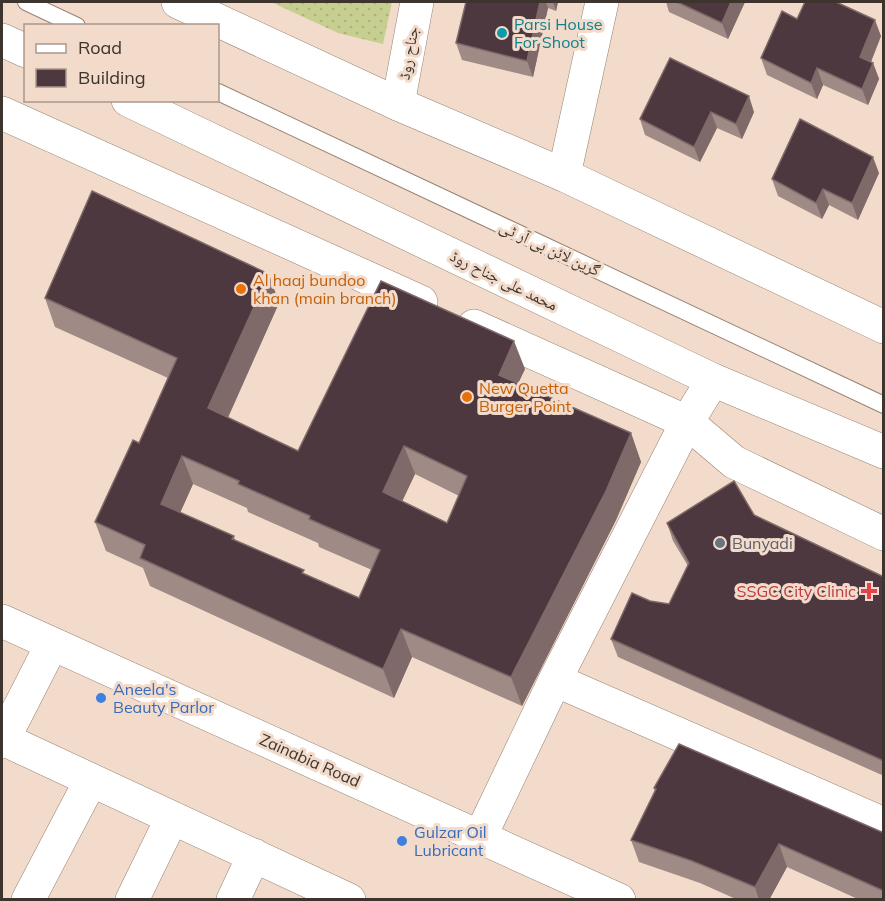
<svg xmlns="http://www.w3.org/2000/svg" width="885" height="901" font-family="Mulish,'Noto Naskh Arabic',sans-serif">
<defs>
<pattern id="grass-dots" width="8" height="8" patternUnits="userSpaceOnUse" patternTransform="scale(1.5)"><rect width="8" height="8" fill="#c6cf8f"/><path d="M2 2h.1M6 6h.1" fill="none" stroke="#abb27c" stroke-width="1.8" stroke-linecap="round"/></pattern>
</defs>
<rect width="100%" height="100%" fill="#f2dbca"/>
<path fill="url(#grass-dots)" d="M271,2H392L383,44L338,33Z"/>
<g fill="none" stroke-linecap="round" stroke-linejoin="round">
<defs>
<path id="lane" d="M26,2L77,26
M218,92L884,405"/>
<path id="street" d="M398,104L417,2
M2,113L421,302
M564,175L602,2
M474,326L687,422L734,462L884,534
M555,680L884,824
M3,739L349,900
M2,742L52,644
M480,837L555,680L687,422L713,380
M28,900L91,780
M132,900L172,818
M233,900L254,855"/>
<path id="secondary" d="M2,621L619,900"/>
<path id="highway" d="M178,2L398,104L564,175L884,327
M2,40L26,51
M128,100L713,380L884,452"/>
</defs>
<use href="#lane" stroke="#978273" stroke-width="18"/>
<use href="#street" stroke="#978273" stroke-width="34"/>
<use href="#secondary" stroke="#978273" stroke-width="34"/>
<use href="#highway" stroke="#978273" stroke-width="34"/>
<use href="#lane" stroke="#fff" stroke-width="16"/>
<use href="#street" stroke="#fff" stroke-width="33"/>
<use href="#secondary" stroke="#fff" stroke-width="33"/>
<use href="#highway" stroke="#fff" stroke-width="33"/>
</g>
<path fill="#a08a85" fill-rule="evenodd" d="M466,2H558L556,11L548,8L533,77L462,60L456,43Z
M666,2H745L728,39L669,12Z
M797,19L881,36L871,62L873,63L879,79L868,105L823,85L817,99L767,75L761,58Z
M670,58L754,112L742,139L717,128L700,162L645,135L640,119Z
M879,173L858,220L829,205L822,219L778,196L772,179Z
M45,298L279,303L228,418L298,451L525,369L518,383L631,433L641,462L616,520L522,706L412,657L394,698L150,586L143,568L106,551L95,522L139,443L168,378L55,327ZM415,474L459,496L447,523L402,501ZM193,484L247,508L248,512L318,543L319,547L372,570L359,598L306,575L235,540L234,536L180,513Z
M754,515L884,577V776L618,657L611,639L650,601L669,604L688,566L673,541L667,523Z
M654,788L884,833V900H860L787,867L769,900H738L700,883L639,862L631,840L655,792Z"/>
<path fill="#7f6969" d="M540,2H546L548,8L533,77L527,61Z
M553,2H558L556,11Z
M731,2H745L728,39L722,23Z
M875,20L881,36L866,74L860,57Z
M873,63L879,79L868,105L862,89Z
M817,68L823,85L817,99L811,83Z
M749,96L754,112L742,139L736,124Z
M711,112L717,128L700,162L694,147Z
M873,157L879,173L858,220L852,203Z
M823,189L829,205L822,219L816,203Z
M269,274L279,303L219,437L208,408Z
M514,341L525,369L509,403L499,375Z
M631,433L641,462L616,520L522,706L511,677Z
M404,446L415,474L393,521L383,492Z
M182,456L193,484L171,533L161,504Z
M401,629L412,657L394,698L383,669Z
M779,844L787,867L769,900H759L755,887Z"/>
<path fill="#4e3840" stroke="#7f6969" stroke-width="1.5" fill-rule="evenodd" d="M466,2H540L527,61L456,43Z
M677,2H731L722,23Z
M805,2H836L875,20L860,57L873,63L862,89L817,68L811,83L761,58L782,11L797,19Z
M670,58L749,96L736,124L711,112L694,147L640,119Z
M800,119L873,157L852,203L823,189L816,203L772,179Z
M92,191L269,274L208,408L298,451L381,281L514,341L499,375L631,433L606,491L511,677L401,629L383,669L140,558L145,545L95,522L133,440L139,443L177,358L45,298ZM404,446L467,476L447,523L383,492ZM182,456L239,481L238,484L310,516L309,519L380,550L359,598L302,573L304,570L232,539L234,536L161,504Z
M734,481L754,515L884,577V761L611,639L632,593L650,601L669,604L689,563L667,523Z
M679,744L884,833V891L779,844L755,887L692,861L631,840L656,789L654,788Z"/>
<circle fill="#0f9aa8" stroke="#f2dbca" stroke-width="2" cx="502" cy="33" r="6"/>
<g fill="#e8710a" stroke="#f2dbca" stroke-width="2">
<circle cx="241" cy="289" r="6"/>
<circle cx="467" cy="397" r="6"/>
</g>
<circle fill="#6b7280" stroke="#f2dbca" stroke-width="2" cx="720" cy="543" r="6"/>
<path fill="#e0444e" stroke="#f2dbca" stroke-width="2" d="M866 582h6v6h6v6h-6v6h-6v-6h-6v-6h6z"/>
<g fill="#3f7fe0" stroke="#f2dbca" stroke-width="2">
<circle cx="101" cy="698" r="6"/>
<circle cx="402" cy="841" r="6"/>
</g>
<g text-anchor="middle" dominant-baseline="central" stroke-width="6" stroke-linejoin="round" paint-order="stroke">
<g font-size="16" fill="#0d838f" stroke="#f2dbca" text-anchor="start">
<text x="514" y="24">Parsi House<tspan x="514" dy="18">For Shoot</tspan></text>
</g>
<g font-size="16" fill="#3d342e" stroke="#f2dbca">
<text transform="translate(408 53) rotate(-80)">جناح روڈ</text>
<text transform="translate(550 248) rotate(25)">گرین لائن بی آر ٹی</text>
<text transform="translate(504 280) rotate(26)">محمد علی جناح روڈ</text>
<text transform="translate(310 760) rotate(24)">Zainabia Road</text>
</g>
<g font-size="16" fill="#c56008" stroke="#f2dbca" text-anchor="start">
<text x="253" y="280">Al haaj bundoo<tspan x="253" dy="18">khan (main branch)</tspan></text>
<text x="479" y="388">New Quetta<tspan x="479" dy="18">Burger Point</tspan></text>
</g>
<g font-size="16" fill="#5b616d" stroke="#f2dbca" text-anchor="start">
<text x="732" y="543">Bunyadi</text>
</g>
<g font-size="16" fill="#be3a42" stroke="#f2dbca" text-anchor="end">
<text x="856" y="591">SSGC City Clinic</text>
</g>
<g font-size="16" fill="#366cbe" stroke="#f2dbca" text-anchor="start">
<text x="113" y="689">Aneela's<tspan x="113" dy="18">Beauty Parlor</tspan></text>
<text x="414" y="832">Gulzar Oil<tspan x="414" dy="18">Lubricant</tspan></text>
</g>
</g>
<rect width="885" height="901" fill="none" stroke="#3d342e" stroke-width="6"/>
<rect x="24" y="24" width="195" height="78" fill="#f2dbca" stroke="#aa988c" stroke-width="1.5"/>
<rect x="36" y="44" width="30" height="9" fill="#ffffff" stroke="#aa988c" stroke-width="1.5"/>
<text x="78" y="54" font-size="18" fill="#3d342e">Road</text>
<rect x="36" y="69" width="30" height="18" fill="#4e3840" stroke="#aa988c" stroke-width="1.5"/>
<text x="78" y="84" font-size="18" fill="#3d342e">Building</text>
</svg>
